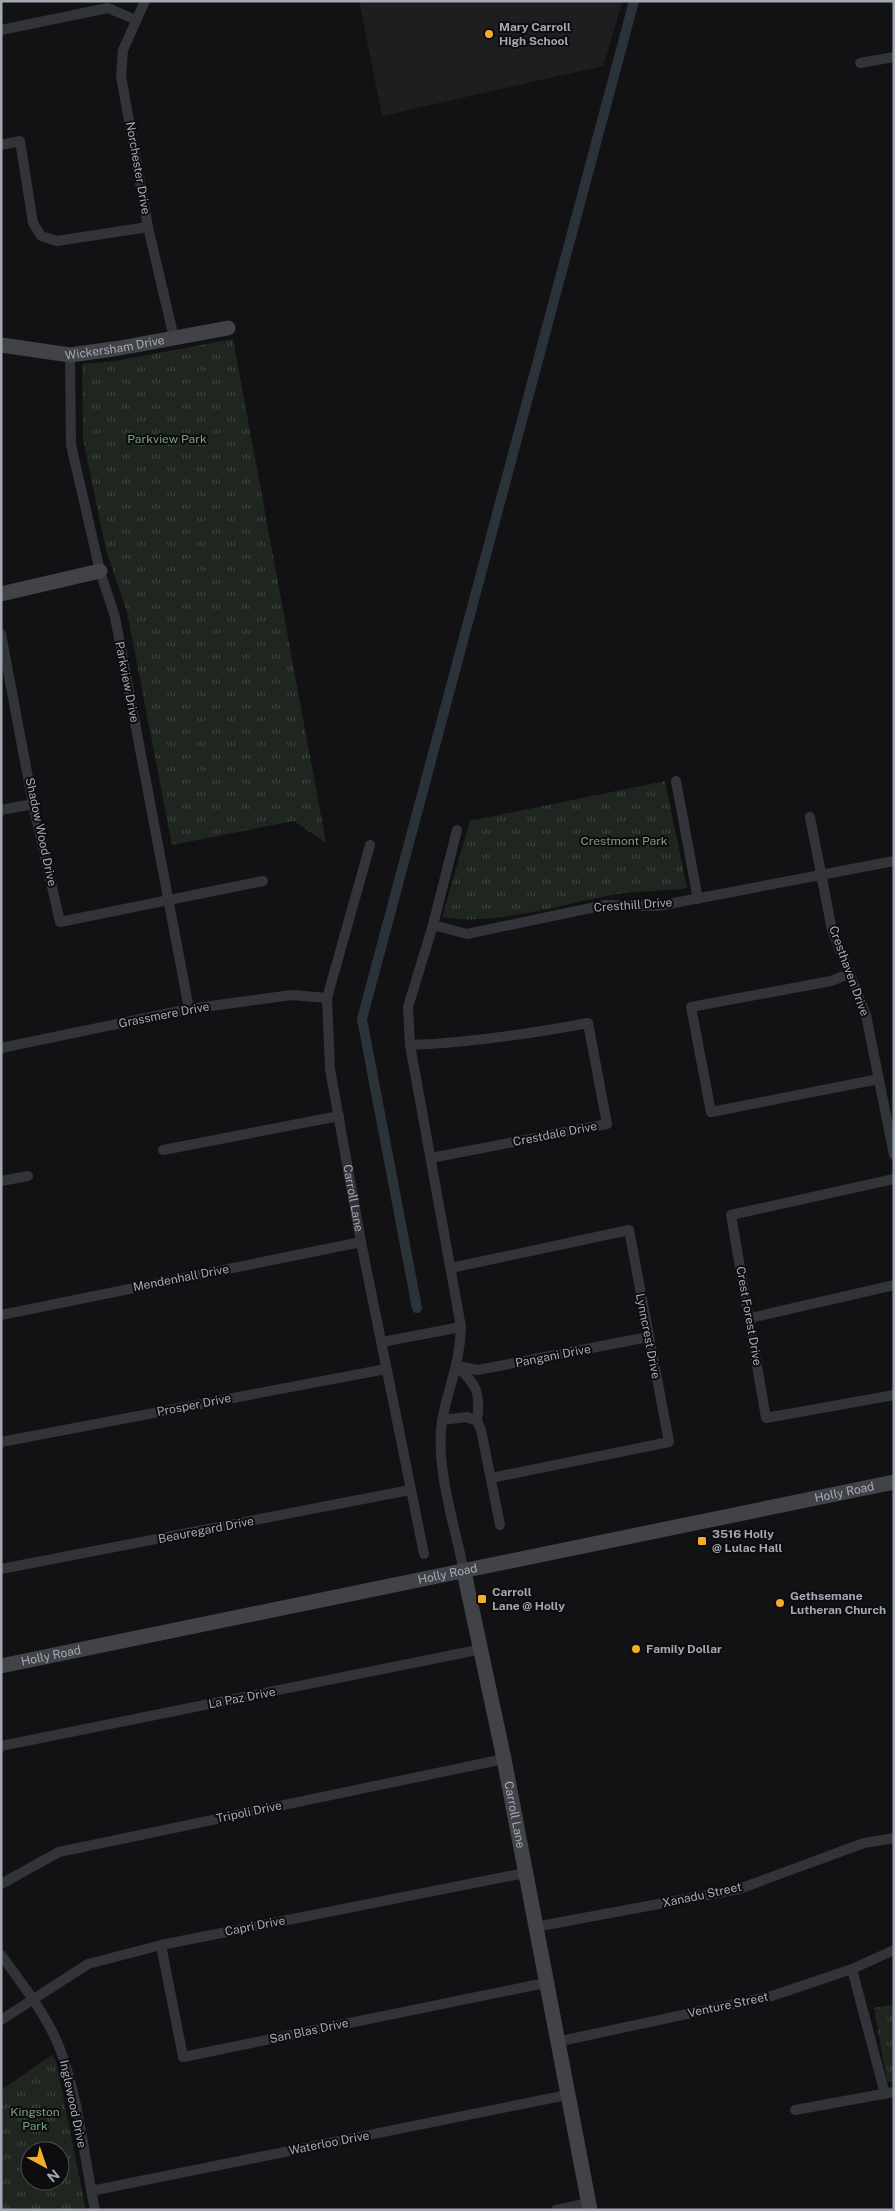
<svg xmlns="http://www.w3.org/2000/svg" width="895" height="2211" font-family="'Public Sans',sans-serif">
<defs>
<pattern id="park-tufts" width="24" height="20" patternUnits="userSpaceOnUse" patternTransform="scale(1.25)"><rect width="24" height="20" fill="#1e261f"/><path d="M3 7l-1-3M5 7V3M7 7l1-3M15 17l-1-3M17 17v-4M19 17l1-3" fill="none" stroke="#3c433d"/></pattern>
</defs>
<rect width="100%" height="100%" fill="#121214"/>
<path fill="#1e1e21" d="M359,1H623L603,66L382,116Z"/>
<path fill="url(#park-tufts)" fill-rule="evenodd" d="M233,339L326,843L294,821L172,845L127,612L106,550L83,439L82,364L115,361Z
M665,781L687,888C664,892 641,890 618,894C564,903 496,927 442,917L470,821Z
M894,2004V2083L887,2081L874,2008Z
M52,2055L56,2061L86,2210H1V2090ZM30,2151H60V2181H30Z"/>
<g fill="none" stroke-linecap="round" stroke-linejoin="round">
<path stroke="#2a3339" stroke-width="10" d="M417,1308L362,1019L634,1"/>
<g stroke="#333439" stroke-width="10">
<path d="M145,1L123,50L121,76L148,227L174,338"/>
<path d="M1,30L108,8L136,20"/>
<path d="M860,63L894,57"/>
<path d="M1,145L20,141L33,223L41,236L57,241L148,227"/>
<path d="M70,355L71,445L100,571L115,617L189,1009"/>
<path d="M1,634L33,804L60,922L263,881"/>
<path d="M676,781L698,899"/>
<path d="M1,810L33,804"/>
<path d="M810,817L832,930L866,1015L894,1155"/>
<path d="M457,830L433,925L408,1007L410,1045L461,1327C460,1364 448,1387 442,1421C435,1467 455,1526 464,1572"/>
<path id="s1" d="M370,845L327,998L330,1069L361,1242L424,1554"/>
<path d="M433,925L467,934L605,905L658,906L894,861"/>
<path d="M849,974L831,981L691,1007L711,1112L879,1079"/>
<path d="M410,1045C471,1043 529,1034 588,1023L607,1124L431,1158"/>
<path d="M1,1048L189,1009L292,995L327,998"/>
<path d="M163,1150L339,1116"/>
<path d="M894,1179L731,1215L766,1418L894,1395"/>
<path d="M1,1181L28,1176"/>
<path d="M451,1268L629,1230L669,1442L491,1478"/>
<path d="M1,1315L361,1242"/>
<path d="M750,1318L894,1285"/>
<path d="M382,1342L461,1327"/>
<path d="M457,1366L478,1370L648,1337"/>
<path d="M458,1367C477,1385 481,1394 477,1421"/>
<path d="M442,1420L467,1417L477,1421L481,1430L500,1525"/>
<path d="M1,1442L386,1369"/>
<path d="M1,1569L410,1490"/>
<path d="M1,1746L482,1649"/>
<path d="M1,1884L59,1852L504,1759"/>
<path d="M535,1927L739,1889L864,1843L894,1838"/>
<path d="M161,1945L183,2057L545,1983"/>
<path d="M1,1955C22,1984 47,2015 60,2049C79,2099 84,2157 95,2210"/>
<path d="M852,1969L885,2094"/>
<path d="M1,2020L88,1964L161,1945L525,1873"/>
<path d="M556,2042L772,1996L852,1969L894,1950"/>
<path d="M795,2110L894,2092"/>
<path d="M91,2191L567,2095"/>
<path d="M556,2210L589,2203"/>
</g>
<g stroke="#414349" stroke-width="15">
<path id="s2" d="M1,345L70,355L120,348L228,328"/>
<path d="M1,594L100,571"/>
<path id="s3" d="M464,1572L504,1759L590,2210"/>
<path id="s4" d="M1,1666L894,1482"/>
</g>
</g>
<g fill="#f2ad2b" stroke="#0d0d0f" stroke-width="2">
<circle cx="489" cy="34" r="5"/>
<rect x="697" y="1536" width="10" height="10" rx="2.5"/>
<rect x="477" y="1594" width="10" height="10" rx="2.5"/>
<circle cx="780" cy="1603" r="5"/>
<circle cx="636" cy="1649" r="5"/>
</g>
<g text-anchor="middle" dominant-baseline="central" stroke-width="4" stroke-linejoin="round" paint-order="stroke">
<g font-size="12" font-weight="bold" fill="#a3a9b4" stroke="#0d0d0f" text-anchor="start">
<text x="499" y="27">Mary Carroll<tspan x="499" dy="14">High School</tspan></text>
<text x="712" y="1534">3516 Holly<tspan x="712" dy="14">@ Lulac Hall</tspan></text>
<text x="492" y="1592">Carroll<tspan x="492" dy="14">Lane @ Holly</tspan></text>
<text x="790" y="1596">Gethsemane<tspan x="790" dy="14">Lutheran Church</tspan></text>
<text x="646" y="1649">Family Dollar</text>
</g>
<g font-size="12" fill="#a3a9b4" stroke="#0d0d0f">
<text transform="translate(138 168) rotate(80)">Norchester Drive</text>
<text stroke="none"><textPath href="#s2" startOffset="115">Wickersham Drive</textPath></text>
<text transform="translate(127 682) rotate(79)">Parkview Drive</text>
<text transform="translate(41 832) rotate(78)">Shadow Wood Drive</text>
<text transform="translate(633 905) rotate(-4)">Cresthill Drive</text>
<text transform="translate(849 971) rotate(70)">Cresthaven Drive</text>
<text transform="translate(164 1015) rotate(-11)">Grassmere Drive</text>
<text transform="translate(555 1134) rotate(-11)">Crestdale Drive</text>
<text stroke="none"><textPath href="#s1" startOffset="361">Carroll Lane</textPath></text>
<text transform="translate(181 1278) rotate(-11)">Mendenhall Drive</text>
<text transform="translate(749 1316) rotate(80)">Crest Forest Drive</text>
<text transform="translate(648 1336) rotate(79)">Lynncrest Drive</text>
<text transform="translate(553 1356) rotate(-11)">Pangani Drive</text>
<text transform="translate(194 1405) rotate(-11)">Prosper Drive</text>
<text stroke="none"><textPath href="#s4" startOffset="861">Holly Road</textPath></text>
<text transform="translate(206 1530) rotate(-11)">Beauregard Drive</text>
<text stroke="none"><textPath href="#s4" startOffset="456">Holly Road</textPath></text>
<text stroke="none"><textPath href="#s4" startOffset="51">Holly Road</textPath></text>
<text transform="translate(242 1698) rotate(-11)">La Paz Drive</text>
<text transform="translate(249 1812) rotate(-12)">Tripoli Drive</text>
<text stroke="none"><textPath href="#s3" startOffset="248">Carroll Lane</textPath></text>
<text transform="translate(702 1895) rotate(-12)">Xanadu Street</text>
<text transform="translate(255 1926) rotate(-11)">Capri Drive</text>
<text transform="translate(728 2005) rotate(-12)">Venture Street</text>
<text transform="translate(309 2031) rotate(-12)">San Blas Drive</text>
<text transform="translate(73 2104) rotate(78)">Inglewood Drive</text>
<text transform="translate(329 2143) rotate(-11)">Waterloo Drive</text>
</g>
<g font-size="12" fill="#7aa07c" stroke="#0d0d0f">
<text x="167" y="439">Parkview Park</text>
<text x="624" y="841">Crestmont Park</text>
<text x="35" y="2112">Kingston<tspan x="35" dy="14">Park</tspan></text>
</g>
</g>
<rect width="895" height="2211" fill="none" stroke="#a3a9b4" stroke-width="5"/>
<g transform="translate(45 2166) rotate(140)"><circle r="24" fill="#0d0d0f" stroke="#494b51"/>
<path d="M0-4L9 19L0 12L-9 19Z" fill="#f2ad2b"/>
<text y="-8" font-size="14" font-weight="bold" text-anchor="middle" fill="#a3a9b4">N</text>
</g>
</svg>
